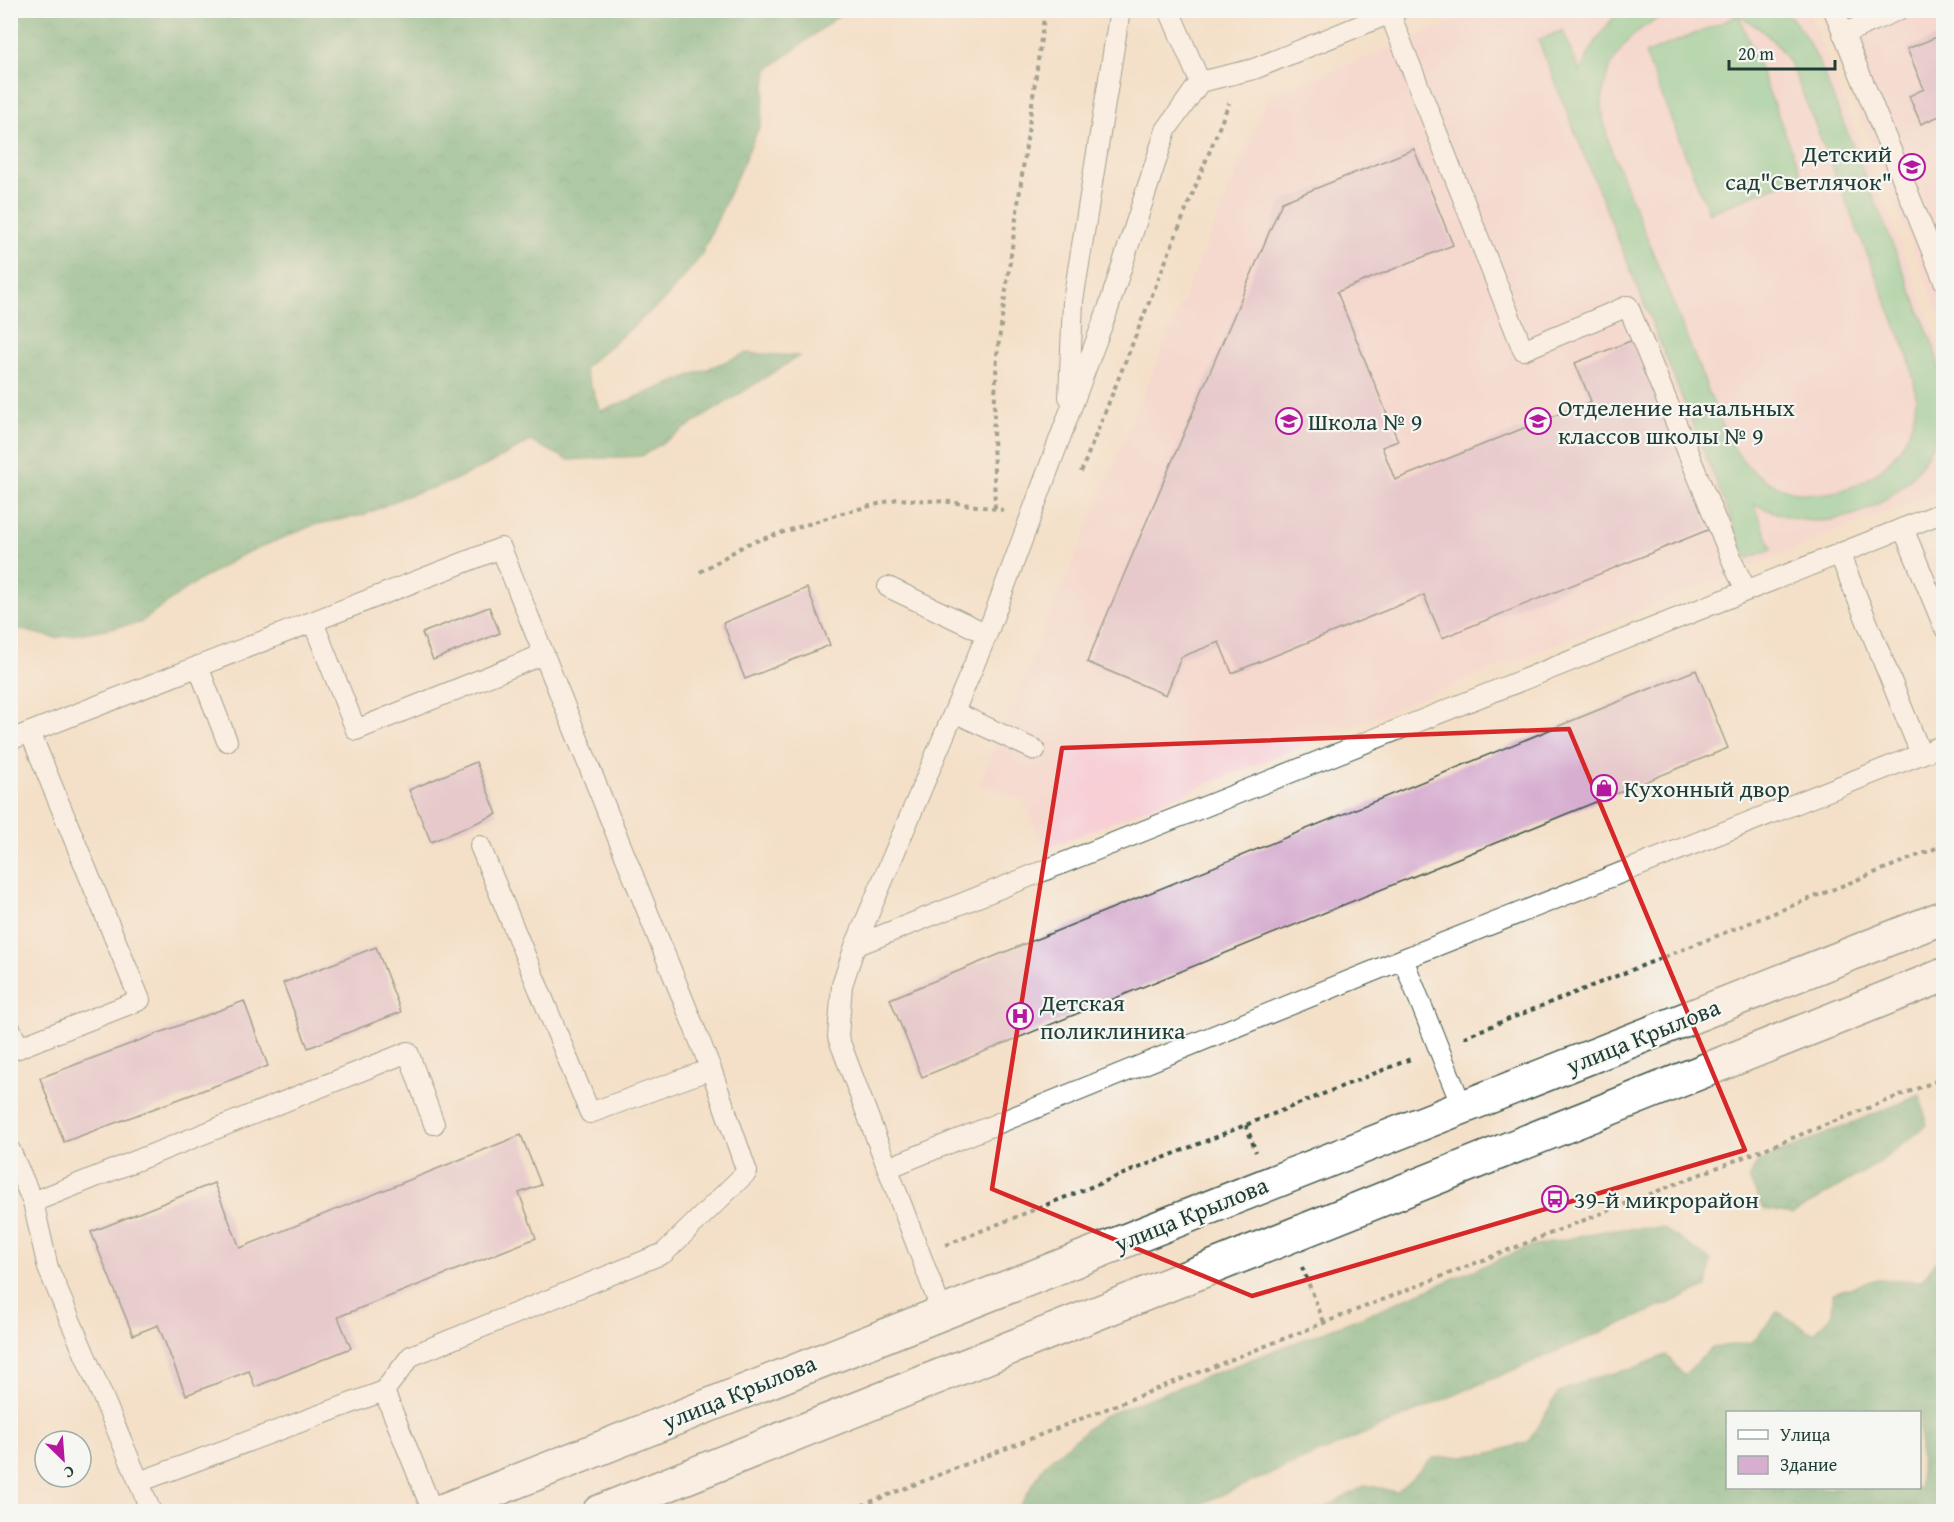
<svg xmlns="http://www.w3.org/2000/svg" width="1954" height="1522" font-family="'Gentium Book Plus',serif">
<defs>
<pattern id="forest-crowns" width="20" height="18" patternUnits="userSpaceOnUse" patternTransform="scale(1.5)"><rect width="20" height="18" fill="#5bad7a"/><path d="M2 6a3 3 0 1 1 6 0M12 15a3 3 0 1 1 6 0" fill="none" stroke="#4b8e65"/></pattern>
</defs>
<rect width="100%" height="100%" fill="#f6f6f2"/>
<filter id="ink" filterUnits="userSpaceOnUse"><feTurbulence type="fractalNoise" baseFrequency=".0167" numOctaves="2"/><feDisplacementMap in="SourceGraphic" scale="12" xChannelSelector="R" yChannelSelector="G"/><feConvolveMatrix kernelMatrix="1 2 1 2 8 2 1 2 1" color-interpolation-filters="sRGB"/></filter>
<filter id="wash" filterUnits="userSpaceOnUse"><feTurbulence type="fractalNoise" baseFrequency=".008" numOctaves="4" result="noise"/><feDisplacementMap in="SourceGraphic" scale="24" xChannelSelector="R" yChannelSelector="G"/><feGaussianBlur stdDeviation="1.35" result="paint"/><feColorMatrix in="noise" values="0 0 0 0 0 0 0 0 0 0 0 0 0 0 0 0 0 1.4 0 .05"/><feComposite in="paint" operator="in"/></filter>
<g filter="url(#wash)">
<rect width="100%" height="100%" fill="#f4e0c8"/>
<path fill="#f7cfd5" d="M1479,11H1808L1943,352V489L1045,849L1023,801L979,784L1268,97Z
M1818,11H1943V324Z"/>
<path fill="#6fc990" stroke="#478362" stroke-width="1.5" d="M1621,10L1683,11C1638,18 1603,59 1602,105C1602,119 1606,132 1610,146L1724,430C1731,443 1737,455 1747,465C1800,520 1893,491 1913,420C1919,398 1914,377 1908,356L1794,72C1781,46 1765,29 1739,16L1802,176L1709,213L1645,54L1738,16L1720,11C1731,10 1775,8 1782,11C1797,18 1811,46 1818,60L1934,347C1941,373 1945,397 1939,424C1926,485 1859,531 1797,519C1782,516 1768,510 1754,504L1772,549L1747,559L1538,40L1563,30L1580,72C1590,48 1602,29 1621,10Z"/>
<path fill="url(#forest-crowns)" stroke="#3d7557" stroke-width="1.5" fill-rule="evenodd" d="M11,10L843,11L840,15L767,70L761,123L701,256L664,300L584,368L601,411L747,353L799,356L642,456L569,460L530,441L487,465L448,483L406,496L364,515L314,525L244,554L193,584L140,623L55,638L17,629L11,642Z
M1920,1095L1927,1125L1879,1163L1792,1214L1763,1209L1749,1178L1757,1162Z
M1663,1228L1711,1260L1707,1287L1184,1511H1017L1045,1464L1103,1416L1359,1318L1526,1248L1613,1229Z
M1943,1253V1511H1306L1325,1508L1366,1485L1397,1492L1433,1458L1487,1454L1528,1442L1559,1392L1589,1379L1631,1369L1666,1355L1684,1375L1712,1348L1752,1342L1778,1312L1814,1334L1832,1314L1833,1293L1877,1279L1921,1281ZM1728,1412H1920V1488H1728Z"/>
<g id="blocks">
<path fill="#d7aed0" d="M1944,34V114L1921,124L1909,96L1924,89L1907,49Z
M1414,149L1453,245L1337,292L1398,441L1382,447L1395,480L1591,401L1575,363L1633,340L1710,529L1442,638L1424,595L1232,673L1219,642L1181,657L1166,695L1087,662L1282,202Z
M807,588L830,645L745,679L723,623Z
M489,607L500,633L433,660L422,633Z
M1696,670L1728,748L922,1077L890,999Z
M476,762L497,814L431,842L409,790Z
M376,947L401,1012L308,1048L283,983Z
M244,1001L268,1066L64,1142L40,1078Z
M521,1135L541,1185L519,1193L536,1238L338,1317L351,1348L255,1387L249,1371L186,1395L158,1325L133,1335L91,1232L214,1183L240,1248Z"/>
</g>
</g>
<g filter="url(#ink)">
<use href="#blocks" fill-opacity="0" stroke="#3f554a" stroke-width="1.5"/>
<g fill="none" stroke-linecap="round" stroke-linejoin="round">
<defs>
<path id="lane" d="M1169,10L1200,82
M1834,10L1944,281
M1390,14L1523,350L1628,306L1737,572L1746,589
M1843,34L1898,10
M1069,397L1073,301L1120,10
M1903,528L1944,627
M1839,553L1921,754
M888,587L987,634
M313,622L356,730L544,654
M198,666L227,741
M954,712L1035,750
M10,740L501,548L711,1069L747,1172L664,1253L411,1356L384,1391L433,1512
M480,846L590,1113L711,1069
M855,946L1944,512
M1403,959L1462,1107
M10,1028L19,1048
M10,1051L140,1000L30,732
M10,1150L33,1202L48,1268L139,1482L384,1391
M888,1168L1403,959L1944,745
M33,1202L408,1052L434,1124
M942,1312L838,1037L842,985L855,946L987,634L1108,309L1166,130L1200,82L1254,69L1398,10
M139,1482L151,1512"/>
<path id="primary" d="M439,1512L1944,917
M599,1512L1944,975"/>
</defs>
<use href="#lane" stroke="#3f554a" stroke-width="22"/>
<use href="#primary" stroke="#3f554a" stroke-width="36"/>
<path stroke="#3f554a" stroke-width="4" stroke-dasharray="4.5 4.5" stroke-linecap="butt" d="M1426,15L1436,10
M1081,472L1229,103
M995,508L993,436L997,355L1045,10
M700,572L747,544L839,514L897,499L950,502L1003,510
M1464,1037L1944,845
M1246,1125L1256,1152
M946,1245L1413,1058
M1302,1267L1324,1322
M845,1512L1944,1078"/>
<use href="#lane" stroke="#fff" stroke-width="20"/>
<use href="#primary" stroke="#fff" stroke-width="33"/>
</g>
</g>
<path d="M0 0H1954V1522H0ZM1569,729L1745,1150L1252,1296L992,1189L1062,748Z" fill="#f4e0c8" fill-opacity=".55" fill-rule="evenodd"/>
<path fill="none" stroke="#d62828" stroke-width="4.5" stroke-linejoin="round" d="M1569,729L1745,1150L1252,1296L992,1189L1062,748Z"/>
<defs>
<symbol id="school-ring" viewBox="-11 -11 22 22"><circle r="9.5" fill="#f6f6f2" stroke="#b5179e" stroke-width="1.5"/><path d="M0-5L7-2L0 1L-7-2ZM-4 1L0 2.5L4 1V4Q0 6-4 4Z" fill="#b5179e"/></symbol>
<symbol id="shop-ring" viewBox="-11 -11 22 22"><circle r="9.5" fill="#f6f6f2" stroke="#b5179e" stroke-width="1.5"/><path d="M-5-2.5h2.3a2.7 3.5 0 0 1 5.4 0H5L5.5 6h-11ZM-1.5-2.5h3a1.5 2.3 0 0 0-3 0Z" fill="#b5179e"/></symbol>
<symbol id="hospital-ring" viewBox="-11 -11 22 22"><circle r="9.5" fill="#f6f6f2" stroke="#b5179e" stroke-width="1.5"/><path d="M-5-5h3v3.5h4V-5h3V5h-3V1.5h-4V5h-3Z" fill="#b5179e"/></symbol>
<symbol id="bus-ring" viewBox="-11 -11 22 22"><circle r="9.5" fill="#f6f6f2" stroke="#b5179e" stroke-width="1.5"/><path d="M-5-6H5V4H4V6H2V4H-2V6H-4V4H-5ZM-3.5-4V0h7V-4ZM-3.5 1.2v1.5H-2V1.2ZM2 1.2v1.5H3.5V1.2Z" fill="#b5179e"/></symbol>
</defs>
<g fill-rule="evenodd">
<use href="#school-ring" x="1897" y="152" width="30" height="30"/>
<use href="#school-ring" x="1274" y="406" width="30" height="30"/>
<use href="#school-ring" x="1523" y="406" width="30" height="30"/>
<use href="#shop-ring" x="1589" y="773" width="30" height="30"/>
<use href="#hospital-ring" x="1005" y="1001" width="30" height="30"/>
<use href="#bus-ring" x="1540" y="1184" width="30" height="30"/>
</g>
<g text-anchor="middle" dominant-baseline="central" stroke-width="4.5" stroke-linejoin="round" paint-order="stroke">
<g font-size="24" fill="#1f3d34" stroke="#f6f6f2" text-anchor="start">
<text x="1892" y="153" text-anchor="end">Детский<tspan x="1892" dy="28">сад"Светлячок"</tspan></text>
<text x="1558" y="407">Отделение начальных<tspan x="1558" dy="28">классов школы № 9</tspan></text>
<text x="1308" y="421">Школа № 9</text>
<text x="1624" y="788">Кухонный двор</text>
<text x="1040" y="1002">Детская<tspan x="1040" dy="28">поликлиника</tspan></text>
<text x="1574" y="1199">39-й микрорайон</text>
</g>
<g font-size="24" fill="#1f3d34" stroke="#f6f6f2">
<text transform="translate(1643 1036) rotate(-22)">улица Крылова</text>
<text transform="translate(1191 1214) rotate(-22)">улица Крылова</text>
<text transform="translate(739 1392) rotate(-22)">улица Крылова</text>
</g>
</g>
<rect width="1954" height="1522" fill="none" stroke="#f6f6f2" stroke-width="36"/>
<rect x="1726" y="1411" width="195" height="78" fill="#f6f6f2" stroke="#a0aca6" stroke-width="1.5"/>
<rect x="1738" y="1430" width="30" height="9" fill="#ffffff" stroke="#a0aca6" stroke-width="1.5"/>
<text x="1780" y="1441" font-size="18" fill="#1f3d34">Улица</text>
<rect x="1738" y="1456" width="30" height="18" fill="#d7aed0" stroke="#a0aca6" stroke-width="1.5"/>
<text x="1780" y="1471" font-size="18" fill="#1f3d34">Здание</text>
<g transform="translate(63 1459) rotate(155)"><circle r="28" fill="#f6f6f2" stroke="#a0aca6" stroke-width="1.5"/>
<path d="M0-4.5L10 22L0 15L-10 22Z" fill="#b5179e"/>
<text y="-9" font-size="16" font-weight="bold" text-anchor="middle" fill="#1f3d34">С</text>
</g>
<path d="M1729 60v9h106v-9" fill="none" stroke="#1f3d34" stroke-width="3"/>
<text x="1738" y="60" font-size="18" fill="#1f3d34" stroke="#f6f6f2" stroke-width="4.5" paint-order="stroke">20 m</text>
</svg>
